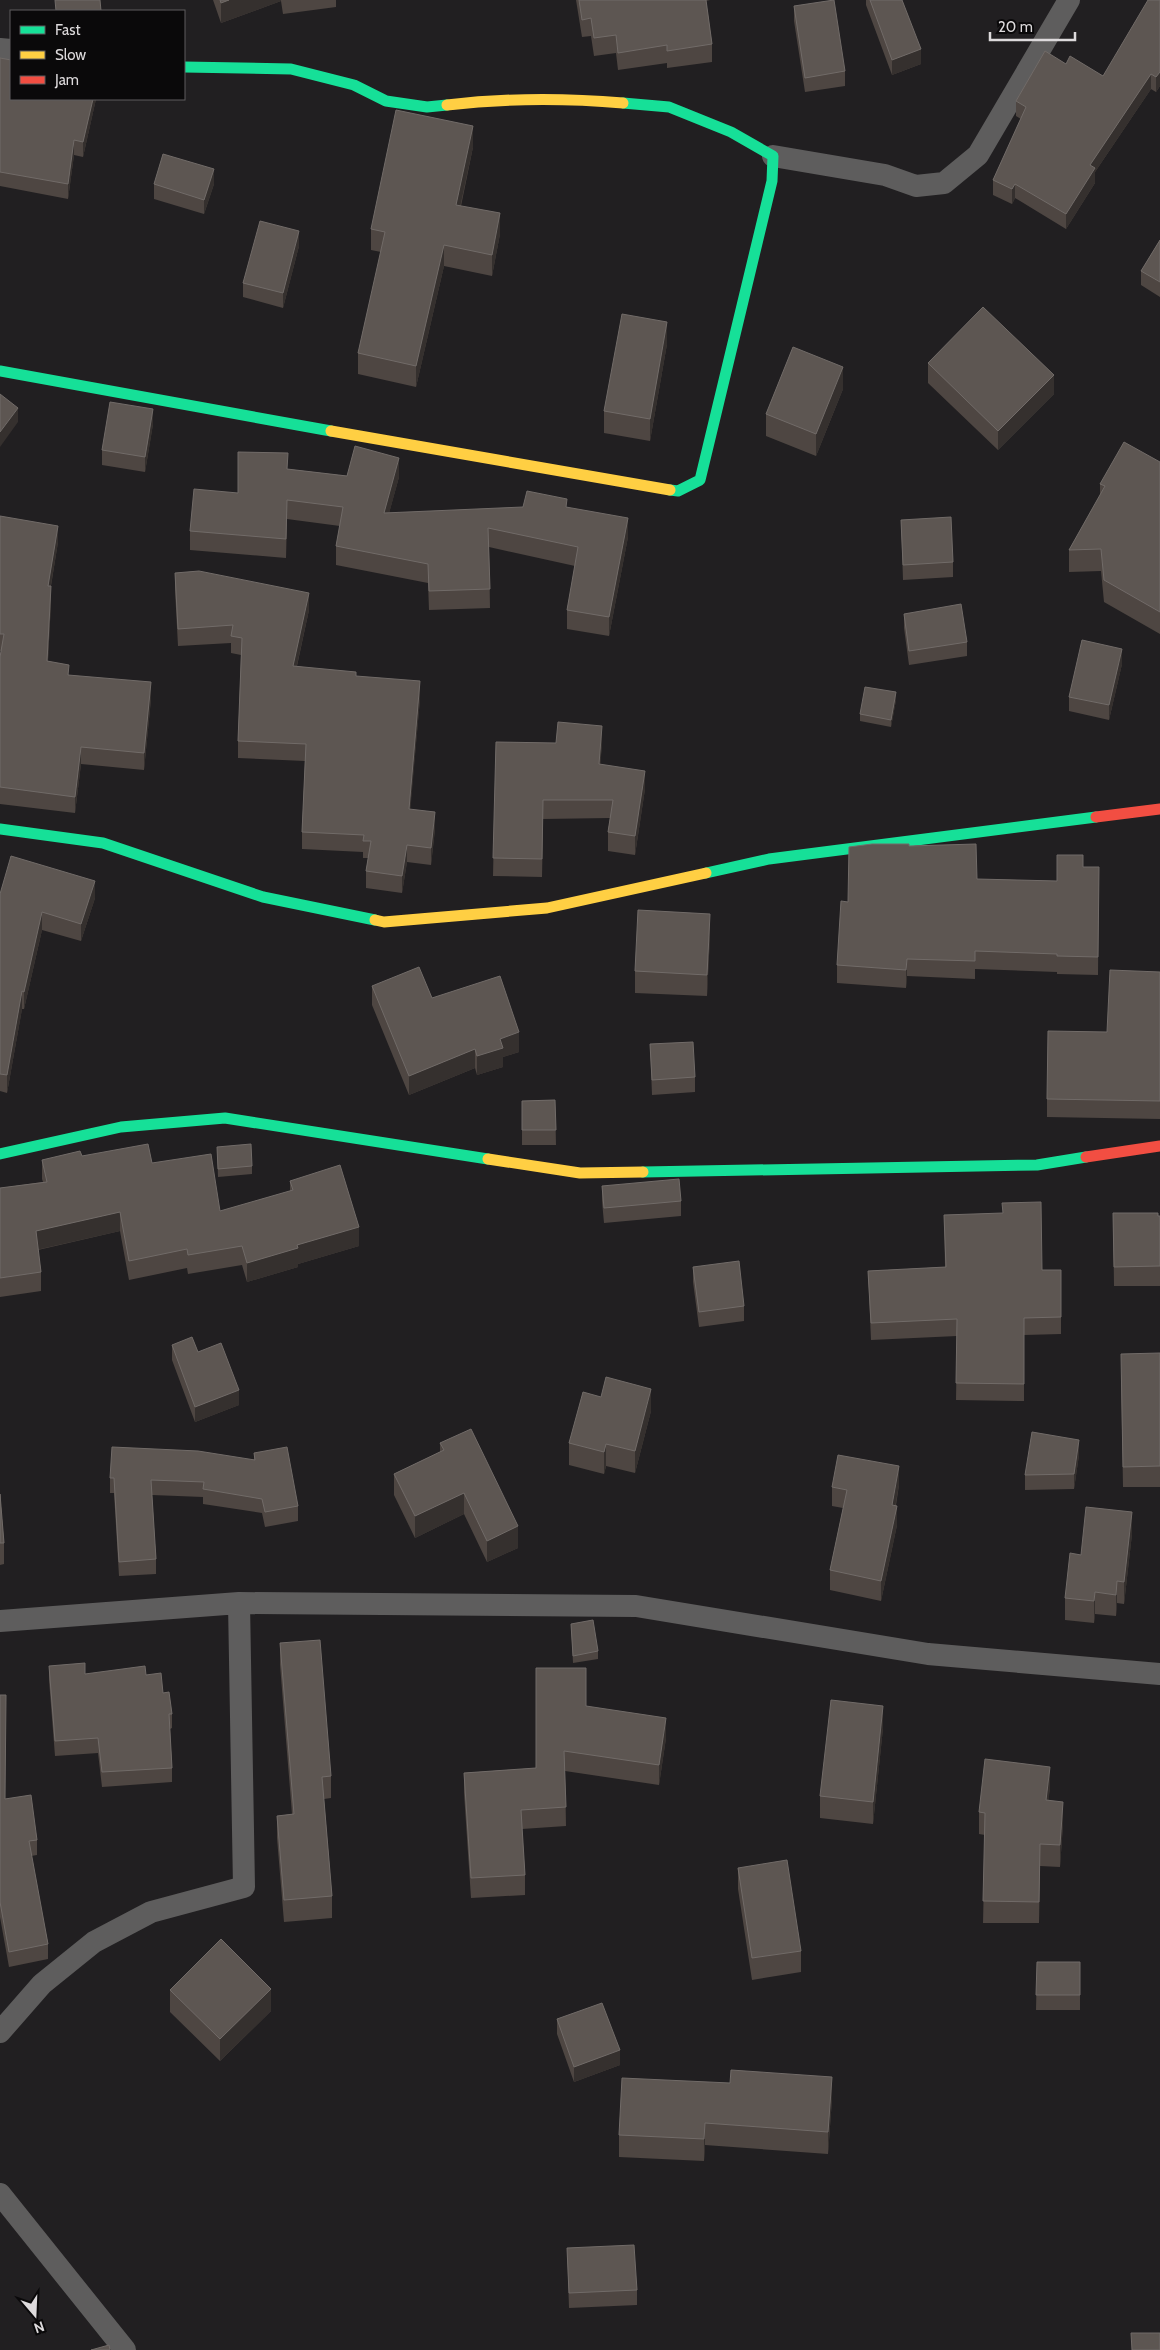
<svg xmlns="http://www.w3.org/2000/svg" width="1160" height="2350" font-family="Cabin,sans-serif">
<rect width="100%" height="100%" fill="#211f21"/>
<g fill="none" stroke-linecap="round" stroke-linejoin="round">
<path stroke="#5e5d5d" stroke-width="22" d="M0,49L11,50
M773,156L885,175L916,186L944,183L978,155L1069,0
M0,1621L239,1603L636,1606L928,1654L1160,1674
M0,2032L42,1984L94,1942L151,1912L244,1887L239,1603
M0,2194L125,2350"/>
<path stroke="#16e098" stroke-width="11" d="M184,67L291,69L354,85L386,101L427,107L447,105
M623,103L669,107L731,132L773,156L772,181L700,480L678,491L670,490
M0,371L331,431
M0,829L103,843L263,897L375,920
M706,873L769,859L1096,817
M0,1154L121,1127L225,1118L488,1159
M643,1172L1037,1165L1086,1157"/>
<path stroke="#ffcf43" stroke-width="11" d="M447,105C506,98 564,98 623,103
M331,431L670,490
M375,920L384,922L547,908L706,873
M488,1159L580,1173L643,1172"/>
<path stroke="#f24e42" stroke-width="11" d="M1096,817L1160,809
M1086,1157L1160,1146"/>
</g>
<path fill="#4e4642" d="M213,0H336V7L283,14L281,1L221,23Z
M576,0H710L706,1L712,44V62L667,68V63L618,70L616,53L594,56L591,36L582,37Z
M866,0H902L921,64L892,75L866,5Z
M1160,0V86L1156,92L1151,89L1095,172V183L1066,229L1015,198L1012,204L993,195V180L1021,119L1016,116V101L1066,64L1103,76Z
M794,6L845,71V86L805,92L794,21Z
M0,58L96,99L83,157L74,155L68,199L0,186Z
M473,147L461,206L500,234L492,276L444,266L416,387L358,374V353L381,252L371,250V229Z
M154,184H214L204,214L154,199Z
M1160,240V297L1141,285V271Z
M299,246L283,308L243,297V283Z
M667,344L650,441L604,433V411Z
M928,363L1054,394L998,450L928,383Z
M843,389L816,456L766,436V414Z
M153,424L145,472L102,465V450Z
M1160,462V634L1104,602L1101,571L1069,572V550L1100,496V484Z
M288,469L347,476L399,477L389,513L567,507L628,537L609,636L567,629V610L575,566L489,547L490,608L429,610L428,583L336,565V546L340,526L287,519L286,558L190,550V531Z
M0,516L58,542L51,586V603L48,661L69,675L151,699L144,770L81,764L75,813L0,804V657L1,651H0Z
M901,520L953,562V577L903,580Z
M175,573L309,610L297,666L356,676L420,699L410,809L435,829L431,865L407,862L402,893L366,888V871L368,858H363V852L302,849V832L305,761L238,758V741L241,655L231,653V643L178,646L175,590Z
M904,614L967,642V656L909,665L904,628Z
M1122,664L1109,720L1069,711V697Z
M896,700L891,727L860,721V714Z
M496,742L602,744L600,765L645,789L635,855L608,851V832L610,818L543,819L542,877L493,876Z
M909,846L977,879L1057,881L1083,867H1099L1098,975L1057,974V972L975,969V979L907,976L906,988L837,983V965Z
M0,894L95,898L81,941L42,930L24,1009H22L7,1093L0,1091Z
M710,936L707,996L635,993V971Z
M1160,972V1119L1047,1117V1099L1107,1032Z
M372,986L432,998L519,1052L503,1057V1067L477,1075L475,1068L409,1095L372,1005Z
M650,1044L695,1077V1092L652,1095Z
M555,1100L556,1145H522V1101Z
M217,1147L252,1166V1174L218,1177Z
M82,1156L152,1163L220,1211L290,1191V1181L359,1246L298,1264V1267L247,1282L242,1265L188,1274L187,1268L129,1280L120,1231L38,1250L41,1272V1291L0,1297V1188L43,1182L42,1179V1160Z
M602,1186L681,1201V1216L604,1223L602,1201Z
M1113,1213L1160,1216V1286H1114Z
M944,1215L1042,1270H1061V1334L1024,1335V1401L956,1400L957,1336L871,1340L868,1271L945,1267Z
M693,1267L744,1306V1321L699,1327L693,1282Z
M172,1345L239,1405L195,1422L172,1360Z
M1160,1353V1487H1123L1121,1375Z
M601,1397L651,1411L635,1473L606,1466L604,1474L569,1465V1443Z
M440,1443L518,1548L487,1562L464,1514L415,1538L394,1495V1474L440,1452Z
M254,1453L298,1506V1521L265,1527L262,1513L203,1504V1497L152,1495L156,1559V1574L119,1576L114,1493H110V1478L254,1460Z
M1079,1455L1074,1489L1025,1490V1475Z
M899,1485L896,1505L897,1525L881,1601L830,1590V1570L843,1508L832,1506V1487Z
M0,1494L4,1543V1564L0,1565Z
M1132,1534L1124,1604L1117,1603L1116,1616L1095,1614L1094,1623L1065,1620V1598L1081,1555Z
M571,1624L598,1651V1659L573,1663Z
M280,1643L331,1776V1798L324,1799L332,1896V1918L284,1922L277,1838V1816L292,1814L280,1665Z
M49,1666L85,1674L146,1675L163,1693L172,1714V1728L170,1729L172,1768V1782L102,1787L98,1753L55,1756L49,1680Z
M0,1695L5,1799L37,1840V1855L31,1856L48,1944V1959L9,1967L0,1917Z
M586,1706L666,1738L659,1785L565,1771L566,1826L522,1829L525,1875V1895L471,1898L464,1793V1773L536,1768Z
M883,1728L873,1824L820,1818V1796Z
M1050,1788L1048,1800L1063,1824L1060,1867L1040,1866L1039,1923H983L985,1835L979,1834V1812Z
M738,1868L801,1951V1972L752,1980L738,1889Z
M1037,1962H1080V2010H1036Z
M170,1990L271,2011L220,2061L170,2012Z
M557,2019L620,2065L574,2082L557,2034Z
M832,2099L828,2154L705,2145L704,2161L619,2157V2135Z
M567,2248L637,2290V2305L569,2308Z"/>
<path fill="#35302e" d="M229,0H281V1L221,23V3Z
M921,49V64L892,75V60Z
M1160,72V86L1156,92V77Z
M1151,74V89L1095,172V183L1066,229V214L1090,165Z
M93,99H96L83,157V142Z
M473,126V147L456,226V205Z
M74,140V155L68,199V184Z
M214,169V184L204,214V200Z
M1015,184V198L1012,204V189Z
M500,213V234L492,276V255Z
M299,231V246L283,308V293Z
M444,245V266L416,387V366Z
M667,322V344L650,441V419Z
M843,367V389L816,456V434Z
M1054,375V394L998,450V431Z
M18,408V422L0,447V432Z
M153,409V424L145,472V457Z
M399,458V477L384,532V513Z
M628,518V537L609,636V617Z
M58,526V542L48,603V586Z
M51,586V603L47,678V661Z
M309,593V610L293,683V666Z
M1122,649V664L1109,720V705Z
M420,681V699L409,826V809Z
M151,682V699L144,770V753Z
M896,692V700L891,727V720Z
M602,726V744L599,783V764Z
M81,747V764L75,813V797Z
M645,771V789L635,855V836Z
M543,800V819L542,877V859Z
M435,812V829L431,865V848Z
M407,845V862L402,893V876Z
M95,881V898L81,941V924Z
M42,912V930L24,1009V992Z
M710,914V936L707,996V975Z
M907,959V976L906,988V970Z
M22,991V1009L7,1093V1075Z
M519,1032V1052L503,1057V1067L477,1075V1056L500,1039Z
M475,1049V1068L409,1095V1076Z
M120,1212V1231L36,1250V1231Z
M359,1227V1246L298,1264V1267L247,1282V1263L297,1245Z
M651,1389V1411L635,1473V1451Z
M239,1390V1405L195,1422V1407Z
M1079,1440V1455L1074,1489V1474Z
M606,1444V1466L604,1474V1452Z
M899,1466V1485L892,1524V1505Z
M464,1493V1514L415,1538V1516Z
M897,1506V1525L881,1601V1581Z
M1132,1512V1534L1124,1604V1582Z
M518,1526V1548L487,1562V1541Z
M1117,1581V1603L1116,1616V1595Z
M1095,1592V1614L1094,1623V1601Z
M883,1706V1728L873,1824V1802Z
M666,1718V1738L659,1785V1765Z
M1050,1767V1788L1046,1822V1800Z
M1063,1802V1824L1060,1867V1845Z
M1040,1844V1866L1039,1923V1902Z
M271,1989V2011L220,2061V2039Z
M620,2050V2065L574,2082V2067Z
M832,2077V2099L828,2154V2132Z
M705,2123V2145L704,2161V2139Z"/>
<path fill="#5d5652" stroke="#716b68" d="M55,0H100L101,11H56Z
M220,0H229L221,3Z
M579,0H706L712,44L667,51V45L618,53L616,35L594,38L591,18L582,20Z
M834,0L845,71L805,78L794,6Z
M870,0H902L921,49L892,60Z
M1148,0H1160V72L1156,77L1151,74L1090,165L1095,168L1066,214L1015,184L1012,189L993,180L1026,107L1016,101L1045,51L1066,64L1070,56L1103,76Z
M0,58L11,60V99H93L83,142L74,140L68,184L0,172Z
M396,110L473,126L456,205L500,213L492,255L444,245L416,366L358,353L385,232L371,229Z
M163,154L214,169L204,200L154,184Z
M260,221L299,231L283,293L243,283Z
M1160,240V282L1141,271Z
M983,307L1054,375L998,431L928,363Z
M622,314L667,322L650,419L604,411Z
M793,347L843,367L816,434L766,414Z
M0,394L18,408L0,432Z
M110,402L153,409L145,457L102,450Z
M1124,442L1160,462V612L1104,580L1101,549L1069,550L1105,486L1100,484Z
M355,446L399,458L384,513L523,507L527,491L567,499L566,507L628,518L609,617L567,610L578,547L488,528L490,589L429,591L428,564L336,546L343,507L287,500L286,539L190,531L194,489L238,493V452L288,453L287,469L347,476Z
M0,516L58,526L48,586H51L47,661L69,665L68,675L151,682L144,753L81,747L75,797L0,787V657L4,634H0Z
M951,517L953,562L903,565L901,520Z
M199,571L309,593L293,666L356,672V676L420,681L409,809L435,812L431,848L407,845L402,876L366,871L371,841H363L364,835L302,832L306,744L238,741L242,638L231,636L233,625L178,629L175,573Z
M961,604L967,642L909,651L904,614Z
M1082,640L1122,649L1109,705L1069,697Z
M865,687L896,692L891,720L860,714Z
M558,722L602,726L599,764L645,771L635,836L608,832L613,800H543L542,859L493,858L496,742L556,743Z
M872,844H909V846L976,844L977,879L1057,881V855H1083V867H1099L1098,957L1057,956V954L975,951V961L907,959L906,970L837,965L841,901L848,902L849,847Z
M11,856L95,881L81,924L42,912L24,992L22,991L7,1075L0,1074V894Z
M638,910L710,914L707,975L635,971Z
M419,967L432,998L500,976L519,1032L500,1039L503,1048L477,1056L475,1049L409,1076L372,986Z
M1110,970L1160,972V1101L1047,1099L1048,1031L1107,1032Z
M693,1042L695,1077L652,1080L650,1044Z
M555,1100L556,1130H522V1101Z
M148,1144L152,1163L211,1154L220,1211L293,1190L290,1181L340,1165L359,1227L297,1245L298,1248L247,1263L242,1246L188,1255L187,1249L129,1261L120,1212L36,1231L41,1272L0,1278V1188L47,1182L42,1160L80,1151L82,1156Z
M251,1144L252,1166L218,1169L217,1147Z
M679,1179L681,1201L604,1208L602,1186Z
M1041,1202L1042,1270H1061V1317L1024,1318V1384L956,1383L957,1319L871,1323L868,1271L946,1267L944,1215L1003,1213L1002,1203Z
M1113,1213H1158V1216H1160V1266L1114,1267Z
M739,1261L744,1306L699,1312L693,1267Z
M192,1337L198,1352L221,1343L239,1390L195,1407L172,1345Z
M1160,1353V1466L1123,1467L1121,1354Z
M606,1377L651,1389L635,1451L606,1444L604,1452L569,1443L583,1392L601,1397Z
M471,1429L518,1526L487,1541L464,1493L415,1516L394,1474L444,1450L440,1443Z
M1032,1432L1079,1440L1074,1474L1025,1475Z
M112,1447L198,1451L255,1460L254,1453L287,1447L298,1506L265,1512L262,1499L203,1489L204,1482L151,1480L156,1559L119,1562L114,1478H110Z
M838,1455L899,1466L892,1505L897,1506L881,1581L830,1570L847,1490L832,1487Z
M0,1494L4,1543H0Z
M1086,1507L1132,1512L1124,1582L1117,1581L1116,1595L1095,1592L1094,1601L1065,1598L1070,1553L1081,1555Z
M593,1620L598,1651L573,1656L571,1624Z
M320,1640L331,1776L322,1777L332,1896L284,1900L277,1816L294,1814L280,1643Z
M85,1663V1674L145,1666L146,1675L161,1673L163,1693L169,1692L172,1714H169L172,1768L102,1772L98,1738L55,1741L49,1666Z
M536,1668H586V1706L666,1718L659,1765L564,1751L566,1807L521,1810L525,1875L471,1878L464,1773L536,1768Z
M0,1695H6L5,1799L31,1795L37,1840L29,1841L48,1944L9,1952L0,1902Z
M831,1700L883,1706L873,1802L820,1796Z
M985,1759L1050,1767L1046,1800L1063,1802L1060,1845L1040,1844L1039,1902L983,1901L985,1813L979,1812Z
M787,1860L801,1951L752,1958L738,1868Z
M221,1939L271,1989L220,2039L170,1990Z
M1037,1962H1080V1995H1036Z
M602,2003L620,2050L574,2067L557,2019Z
M731,2070L832,2077L828,2132L705,2123L704,2139L619,2135L622,2078L730,2083Z
M634,2245L637,2290L569,2293L567,2248Z
M1131,2333H1160V2350H1132Z
M109,2345L110,2350H91Z"/>
<rect x="10" y="10" width="175" height="90" fill="#0a090a" stroke="#5e5d5e"/>
<rect x="20" y="26" width="25" height="8" fill="#16e098" stroke="#5e5d5e"/>
<text x="55" y="35" font-size="15" fill="#dddadc">Fast</text>
<rect x="20" y="51" width="25" height="8" fill="#ffcf43" stroke="#5e5d5e"/>
<text x="55" y="60" font-size="15" fill="#dddadc">Slow</text>
<rect x="20" y="76" width="25" height="8" fill="#f24e42" stroke="#5e5d5e"/>
<text x="55" y="85" font-size="15" fill="#dddadc">Jam</text>
<g transform="translate(35 2315) rotate(161)" stroke="#0a090a" stroke-width="4" paint-order="stroke">
<path d="M0-4L9 19L0 12L-9 19Z" fill="#dddadc"/>
<text y="-8" font-size="14" font-weight="bold" text-anchor="middle" fill="#dddadc">N</text>
</g>
<path d="M990 32v8h85v-8" fill="none" stroke="#dddadc" stroke-width="2.5"/>
<text x="998" y="32" font-size="15" fill="#dddadc" stroke="#0a090a" stroke-width="4" paint-order="stroke">20 m</text>
</svg>
